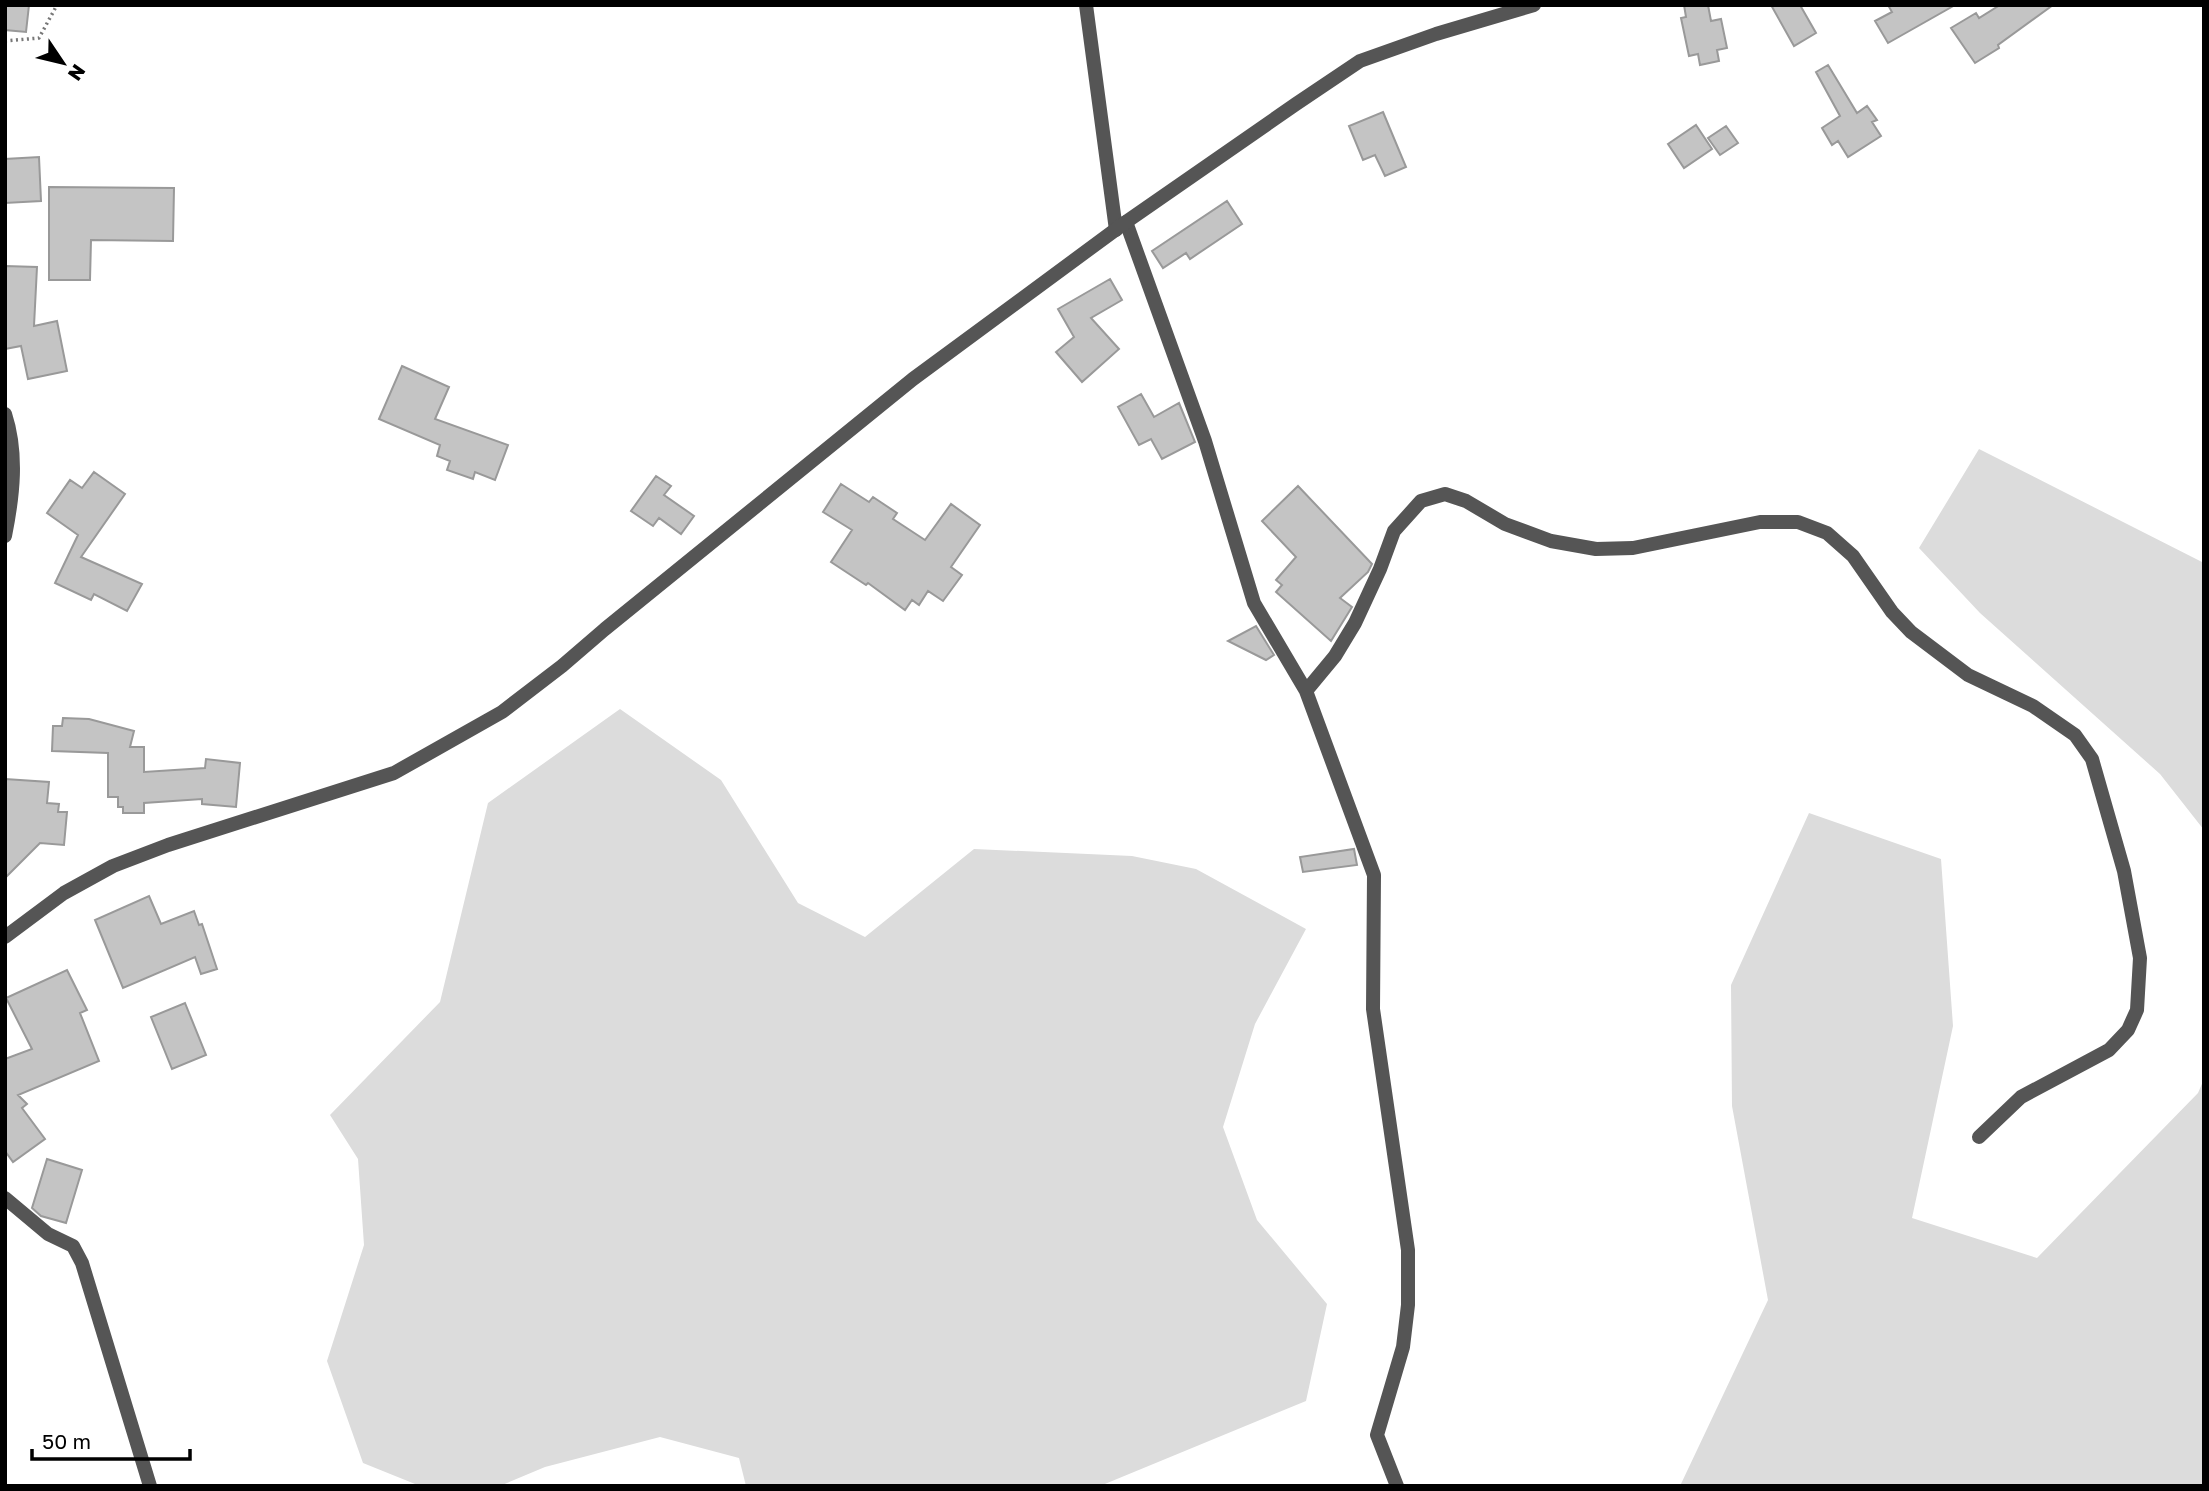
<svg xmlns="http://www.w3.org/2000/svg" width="2209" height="1491" font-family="'Golos Text',sans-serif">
<rect width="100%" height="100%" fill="#fff"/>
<path fill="#dcdcdc" d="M1979,449L2204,563V830L2160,774L1980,613L1919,548Z
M620,709L721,780L798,903L865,937L974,849L1132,856L1196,869L1306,929L1255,1024L1223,1127L1257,1220L1327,1304L1306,1401L1100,1486H746L739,1458L660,1437L545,1467L500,1486H420L363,1463L327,1361L364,1245L358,1159L330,1115L440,1002L488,803Z
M1809,813L1941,859L1953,1026L1912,1218L2037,1258L2198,1093L2204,1079V1486H1680L1768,1300L1732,1106L1731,985Z"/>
<path fill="#c4c4c4" stroke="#999" stroke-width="2" d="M5,5H29L26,32L5,30Z
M1684,5H1708L1711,21L1721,19L1727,48L1717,50L1719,61L1700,65L1698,54L1689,56L1681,18L1686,17Z
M1771,5H1800L1816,33L1794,46Z
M1888,5H1955L1888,43L1875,21L1892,12Z
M2000,5H2053L1998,45L1999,48L1975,63L1951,28L1976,13L1979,18Z
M1828,65L1857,113L1867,106L1877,120L1872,122L1881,136L1848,157L1838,141L1832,145L1822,128L1840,116L1816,72Z
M1383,112L1406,167L1385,176L1375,155L1363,160L1349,126Z
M1696,125L1712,149L1684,168L1668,144Z
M1726,126L1738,143L1720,155L1708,138Z
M39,157L41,201L5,203V159Z
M49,187L174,188L173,241L91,240L90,280H49Z
M1227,201L1242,224L1190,259L1186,253L1163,268L1152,251Z
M5,266L37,267L34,326L57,321L67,371L28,379L21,346L5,349Z
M1110,279L1122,300L1091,318L1119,349L1082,382L1056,352L1074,337L1058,309Z
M402,366L449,387L435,419L508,445L495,480L475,472L473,479L447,470L450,461L437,456L440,445L379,419Z
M1141,394L1154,417L1179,403L1195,442L1162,459L1151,439L1139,445L1118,407Z
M94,472L125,494L81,557L142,584L127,611L94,594L91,600L55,583L78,535L47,513L70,480L82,488Z
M656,476L671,486L664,495L694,516L681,534L659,518L653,526L631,511Z
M841,484L869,502L873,497L897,513L893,519L925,540L951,504L980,525L951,567L962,575L943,601L928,591L919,605L912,600L905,610L868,583L866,585L831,562L852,530L823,512Z
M1298,486L1372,564L1368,572L1340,598L1352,607L1331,641L1276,592L1282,585L1276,580L1296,557L1262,521Z
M1256,626L1274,655L1266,660L1228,641Z
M63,718L89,719L134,731L130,747H144V772L205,768L206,759L240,763L236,807L202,804V799L144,803V813H123V807H118V797H108V753L52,751L53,726H62Z
M5,779L49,782L47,803L59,804L58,812H67L64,845L40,843L5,878Z
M1354,849L1357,865L1303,872L1300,857Z
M149,896L161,924L194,911L199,925L202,924L217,969L201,974L195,957L123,988L95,920Z
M67,970L87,1010L80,1013L99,1061L18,1095L27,1104L22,1108L45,1139L13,1162L5,1151V1059L32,1049L6,998Z
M185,1003L206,1055L172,1069L151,1017Z
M47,1159L82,1170L66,1223L41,1216L32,1208Z"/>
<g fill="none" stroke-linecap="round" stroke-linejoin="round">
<path stroke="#777" stroke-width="3.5" stroke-dasharray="2 3.5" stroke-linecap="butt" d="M5,41L39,38L57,5"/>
<path stroke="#555" stroke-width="14" d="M1086,5L1116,230
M1126,222L1205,441L1254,603L1306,691L1374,875L1373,1009L1408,1250V1305L1403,1347L1377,1435L1397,1486
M5,414C18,454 13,496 5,536
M1306,691L1335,656L1355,623L1380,569L1394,531L1421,501L1445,494L1466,501L1505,524L1551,541L1596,549L1633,548L1760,522H1798L1827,533L1853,556L1892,612L1911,632L1968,675L2033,706L2075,735L2092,759L2124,871L2140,958L2137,1010L2128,1030L2109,1050L2021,1097L1979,1137
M5,1198L48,1234L73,1246L82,1263L150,1486"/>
<path stroke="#555" stroke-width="14" d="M5,937L64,893L113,866L168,845L394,773L502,712L562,666L605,629L913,379L1126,222L1296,104L1360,61L1436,34L1534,5"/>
</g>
<rect width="2209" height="1491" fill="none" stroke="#000000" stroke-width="14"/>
<g transform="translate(63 63) rotate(125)" stroke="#ffffff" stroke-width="5" paint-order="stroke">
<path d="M0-5L12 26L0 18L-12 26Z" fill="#000000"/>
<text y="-10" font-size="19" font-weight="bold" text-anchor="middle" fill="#000000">N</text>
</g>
<path d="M32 1449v10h158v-10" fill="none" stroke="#000000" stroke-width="3.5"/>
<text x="42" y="1449" font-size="21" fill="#000000" stroke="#ffffff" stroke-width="5" paint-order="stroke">50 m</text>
</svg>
